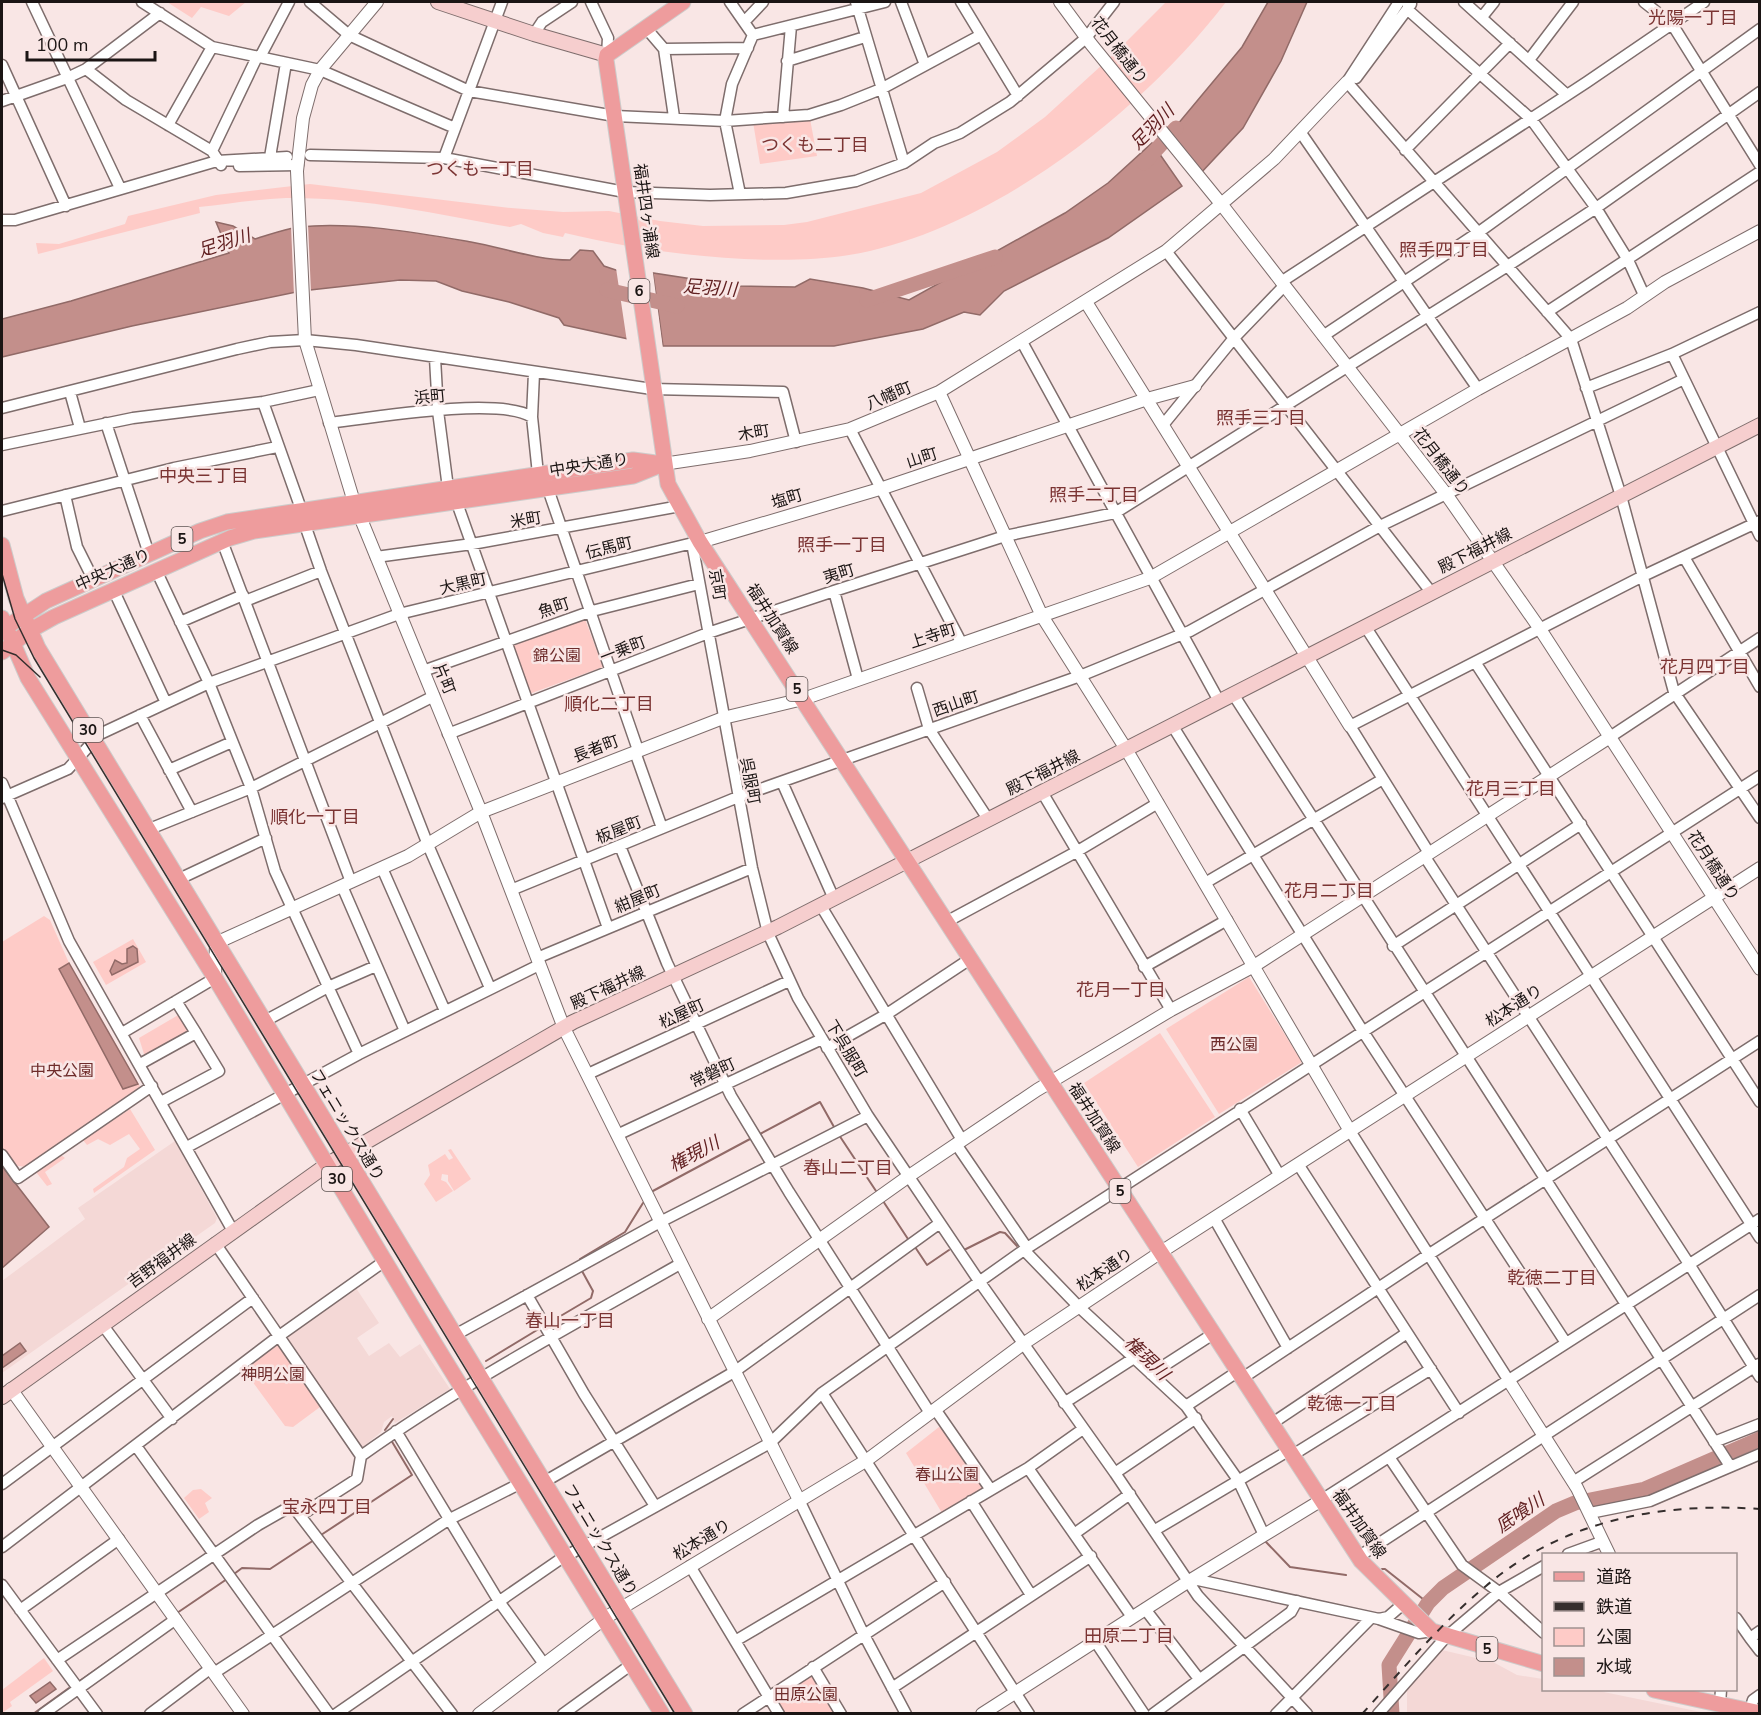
<svg xmlns="http://www.w3.org/2000/svg" width="1761" height="1715" font-family="'Nunito Sans','Noto Sans JP',sans-serif">
<rect width="100%" height="100%" fill="#f9e6e5"/>
<path fill="#f4d8d6" d="M175,1141L217,1218L215,1223L2,1373V1281L85,1219L78,1208Z
M356,1288L379,1323L357,1338L369,1356L389,1343L400,1357L420,1344L450,1389L395,1423L392,1416L384,1422L381,1432L363,1447L357,1446L287,1341L288,1336Z
M1442,1650L1493,1662L1517,1675L1543,1679L1544,1690H1594L1706,1713L1407,1714V1686Z"/>
<path fill="#fecbc7" d="M167,2H246L229,16L201,7L192,18Z
M1166,2H1226C1142,112 989,232 849,255C766,268 647,253 565,233L563,237L543,233L521,224L510,227C437,214 361,197 286,198C257,199 228,204 199,207L200,213L38,254L36,243L59,244L125,224L128,216L216,195L310,184L511,208L563,212L609,211L660,221L703,226L784,225L807,222L921,193L997,152L1045,117L1114,54Z
M810,119L817,156L760,164L753,122Z
M585,619L603,667L529,694L512,645Z
M44,916L50,920L69,963L141,1088L26,1167L12,1165L2,1151V942Z
M133,939L146,962L106,985L93,962Z
M1249,977L1302,1062L1219,1114L1166,1029Z
M180,1014L191,1033L147,1055L144,1054L139,1038Z
M1160,1033L1215,1117L1138,1167L1084,1083Z
M130,1109L155,1150L94,1193L93,1189L124,1167L127,1158L140,1149L129,1134L110,1145L98,1139L87,1145L83,1140Z
M451,1149L471,1179L454,1191L448,1181V1175L442,1174L441,1180L446,1182L453,1191L436,1202L424,1184L430,1175L428,1165L445,1154L449,1160L453,1158L448,1150Z
M61,1155L65,1158L45,1172L52,1184L47,1186L36,1172Z
M278,1345L320,1407L293,1427L285,1426L244,1370Z
M939,1427L945,1429L984,1489L942,1513L906,1453Z
M201,1489L212,1498L205,1503L209,1512L199,1519L184,1498L193,1490Z
M44,1658L53,1671L10,1702L12,1706L2,1713V1690Z
M812,1670L837,1713H783L772,1696Z"/>
<path fill="#c38f8b" stroke="#916a67" stroke-width="1.5" d="M1268,2H1307L1281,61L1243,128L1198,176L1167,137L1242,47Z
M1152,143L1182,186L1108,238L1004,291L980,315L964,312L923,329L834,346H663L653,273L738,286L795,287L810,279L863,288L909,300L1065,213L1108,183Z
M216,222L233,226L255,239C269,235 284,229 299,227C352,221 419,233 471,242C504,248 536,260 570,260L580,250L593,251L604,266L622,272L633,340L564,325L559,318L509,302L462,291L436,281L400,280L301,291L132,326L2,357V319L71,301L229,253Z
M133,946L137,949L138,962L112,975L110,971L115,960L122,964L127,963V949Z
M69,963L138,1084L123,1089L59,969Z
M2,1166L49,1227L2,1268Z
M20,1343L26,1351L2,1368V1356Z
M50,1682L56,1689L36,1703L30,1696Z"/>
<path fill="#f9e6e5" d="M308,224L311,292L294,296L291,226Z
M616,268L625,272L636,339L634,343L627,342Z
M652,270L653,273L663,349L660,347L650,273Z"/>
<g fill="none" stroke-linecap="round" stroke-linejoin="round">
<path stroke="#916a67" stroke-width="2" d="M760,1134L820,1102L834,1127
M839,1135L876,1191
M651,1192L750,1139
M883,1201L908,1239
M915,1247L927,1265L949,1250
M964,1250L1000,1232L1005,1233L1017,1246
M580,1259L625,1232L643,1203
M547,1324L591,1298L593,1291L582,1271
M1118,1350L1127,1359
M486,1361L542,1327
M385,1430L393,1419
M321,1535L412,1475L391,1440
M1266,1542L1290,1567L1346,1575
M1382,1569H1385L1428,1603
M234,1574L242,1568L270,1569L314,1540
M177,1613L227,1579
M81,1680L111,1659
M33,1714L69,1688"/>
<path stroke="#c38f8b" stroke-width="15" d="M1144,163L1176,128
M607,290L677,306
M867,300L995,257
M1392,1714L1389,1665L1428,1603L1443,1588L1556,1511L1575,1503L1645,1489L1760,1439"/>
<defs>
<path id="minor" d="M32,2L120,188
M142,2L212,47L320,70L455,128
M310,2L349,35L469,91L615,116L725,121L809,115L841,105L881,89L981,35
M591,2L608,38L607,55
M730,2L753,35L732,84L725,121L740,194
M856,2L904,163
M901,2L925,65
M961,2L1018,96
M1399,2L1347,82L1571,339L1621,496L1674,692L1760,818
M1408,2V10L1531,119L1596,208L1628,260L1644,295
M1464,2L1567,95
M1644,2L1672,24L1760,165
M1482,17L1494,2
M745,21L763,2
M646,28L664,49L748,48
M534,34L542,22L572,2
M753,35L885,2
M664,49L674,117
M260,57L289,2
M1529,60L1573,2
M787,61L865,37
M2,65L66,206
M86,69L126,100L212,151L221,165
M1356,78L1411,4
M2,101L67,78L86,69L160,13
M783,117L791,26
M168,125L212,47
M1301,133L1478,389
M1405,150L1510,43
M212,151L257,57
M310,155L444,158L625,192L710,195L786,193L856,181L904,163L934,143L960,133L1010,102L1086,38L1114,2
M270,157L286,63
M444,158L502,2
M239,166L298,165
M2,220H15L217,161L287,157
M1166,251L1431,592
M1281,282L1587,82L1704,2
M1547,312L1760,172
M1323,336L1479,232L1760,29
M1022,342L1219,701
M1672,354L1760,536
M435,358L438,411L448,488
M534,373L532,417L538,474
M1586,388L1672,354L1760,312
M70,392L80,428
M263,402L301,509
M2,408L237,349L270,342L305,340L356,345L652,389L783,392L796,442
M106,423L149,554
M329,423C370,418 500,396 532,417
M1163,425L1234,338L1284,286
M850,429L962,644
M2,445L133,418L263,402L319,390
M548,489L638,750
M65,495L77,547L93,579
M457,503L608,928
M2,511L174,468L277,447
M305,525L321,571L428,845L490,988
M222,541L351,882
M692,543L752,868L768,933L798,998L868,1116L979,1281L1115,1473L1198,1596L1307,1714
M376,557L472,544L680,506
M1684,557L1760,687
M156,570L209,683L251,788L275,871L359,1054
M113,589L166,703
M834,591L858,679
M245,601L321,571
M180,622L243,595
M1365,626L1760,1238
M1475,662L1760,1102
M423,671L592,611L699,584
M917,688L929,729L988,819
M1233,694L1730,1466
M140,715L192,812
M1172,725L1362,1030L1566,1343
M448,734L708,633L834,591L1005,536L1115,513L1509,265L1596,208L1760,92
M1610,737L1760,638
M635,752L662,828
M169,770L232,742
M782,782L834,899
M2,783L69,941L233,1231
M1042,792L1171,1010
M2,798L68,769L100,734L209,683L399,614L697,542
M147,830L251,788L434,696
M620,846L667,963L731,1096L789,1192L930,1413
M1429,853L1350,726L1643,576L1760,521
M1425,857L1689,1264L1760,1377
M382,868L445,1011
M177,880L266,838
M1205,883L1383,779
M342,886L405,1031
M511,890L738,797L1080,676L1190,631L1380,526L1684,379
M821,906L962,1140
M946,922L1076,852L1158,803
M1393,946L1581,824
M537,958L752,868
M1144,967L1227,920
M263,1022L328,987L376,966
M122,1033L215,978
M827,1048L887,1014L970,959
M140,1064L196,1033L176,1001
M588,1074L789,981
M161,1102L219,1071L196,1033
M1240,1109L1280,1176
M1350,1131L1509,1381
M617,1135L822,1039
M956,1144L1027,1248
M187,1147L359,1054L539,965
M2,1155L18,1178L152,1086
M1298,1164L1459,1413
M1214,1218L1288,1348
M215,1243L361,1456
M1024,1250L1079,1307L1186,1406L1238,1480L1264,1535
M527,1295L584,1394L655,1506
M102,1324L172,1419
M455,1335L660,1222L868,1116
M1151,1374L1213,1334
M1241,1379L1428,1255L1760,1041
M822,1393L1029,1714
M1064,1403L1134,1358
M1186,1406L1237,1372
M935,1409L991,1490
M1271,1424L1407,1333
M396,1431L498,1600L544,1664
M1714,1442L1760,1424
M136,1446L329,1714
M1291,1456L1431,1369
M1389,1457L1462,1565L1499,1592L1544,1633
M1028,1468L1132,1617
M1115,1473L1196,1418
M544,1482L734,1372L940,1223
M1573,1482L1759,1364
M2,1484L253,1298
M971,1501L1031,1595
M1320,1501L1760,1219
M800,1502L863,1633L906,1714
M1590,1513L1650,1501L1760,1454
M301,1515L357,1479L361,1456C462,1384 573,1325 680,1264
M1155,1530L1288,1451
M1074,1534L1130,1494
M2,1547L279,1336L386,1260
M1568,1554L1601,1542
M1358,1557L1760,1295
M690,1566L779,1714
M1189,1581L1198,1580L1379,1619L1419,1633L1432,1631
M2,1585L97,1714
M1145,1609L1199,1679
M20,1610L119,1539
M1736,1618L1750,1638L1760,1631
M1379,1619L1388,1617L1403,1604
M1750,1638L1760,1651
M735,1641L1028,1468L1083,1429
M1095,1641L1144,1714
M57,1660L258,1525L286,1509H295L452,1714
M813,1667L841,1714
M214,1673L448,1520L521,1483
M892,1688L1091,1556
M1720,1703L1721,1690
M1750,1710L1753,1700L1760,1695
M43,1714L176,1619
M150,1714L211,1668
M336,1714L559,1560L770,1443L822,1393L1024,1250L1760,776
M563,1714L632,1664
M743,1714L945,1582
M1153,1714L1291,1612L1297,1601
M1276,1714L1371,1618
M1378,1714L1446,1637L1499,1592L1544,1566"/>
<path id="tertiary" d="M377,2L320,70L312,85L303,118L297,171L305,340L354,502L481,812L564,1028L800,1502
M1060,2L1091,44L1222,205L1446,494L1540,629L1760,969
M1086,302L1350,726
M939,392L1042,616L1126,749L1350,1131
M663,464L750,451L850,429L939,392L1166,251L1274,159L1347,82
M700,542L883,488L1147,399L1195,386
M215,978L216,943L408,856L481,812L723,718L803,699L1150,578L1478,389L1627,308L1665,282L1760,231
M708,1319L909,1176L1037,1090L1171,1010L1254,966L1610,737
M1509,1381L1577,1488L1609,1554
M11,1389L243,1714
M479,1714L605,1618L867,1460L1023,1344L1161,1252L1760,868
M982,1714L1189,1581L1320,1501"/>
<path id="secondary" d="M438,2L534,34L607,55
M2,1397L328,1164L573,1022L778,927L1760,425"/>
<path id="primary" d="M683,2L607,55L606,60L668,484L700,542L1361,1561L1432,1631L1544,1664
M2,545L16,598L38,648L685,1714
M2,618L28,678L215,978L419,1318L662,1714
M2,630L46,601L200,531L227,522L633,460L663,464
M2,652L29,631L54,617L230,538L254,531L633,476L663,464
M1654,1690L1760,1713"/>
</defs>
<use href="#minor" stroke="#7e6d6c" stroke-width="13"/>
<use href="#tertiary" stroke="#7e6d6c" stroke-width="14"/>
<use href="#secondary" stroke="#7e6d6c" stroke-width="16"/>
<use href="#primary" stroke="#cdcccb" stroke-width="17"/>
<use href="#minor" stroke="#fff" stroke-width="10"/>
<use href="#tertiary" stroke="#fff" stroke-width="12"/>
<use href="#secondary" stroke="#f6cece" stroke-width="14"/>
<use href="#primary" stroke="#ee9c9d" stroke-width="15"/>
<path stroke="#352e2d" stroke-width="1.5" d="M2,574L15,619L34,658L675,1714
M2,650L16,655L40,677"/>
<path stroke="#352e2d" stroke-width="2" stroke-dasharray="8 8" stroke-linecap="butt" d="M1362,1714C1402,1670 1440,1624 1486,1586C1563,1520 1661,1502 1760,1509"/>
</g>
<g text-anchor="middle" dominant-baseline="central" stroke-width="5" stroke-linejoin="round" paint-order="stroke">
<g fill="#f9e6e5" stroke="#5e5453" stroke-width="1.5">
<rect x="628.5" y="279" width="21" height="24" rx="4.5"/>
<rect x="171.5" y="527" width="21" height="24" rx="4.5"/>
<rect x="786.5" y="677" width="21" height="24" rx="4.5"/>
<rect x="73" y="718" width="30" height="24" rx="4.5"/>
<rect x="322" y="1167" width="30" height="24" rx="4.5"/>
<rect x="1109.5" y="1179" width="21" height="24" rx="4.5"/>
<rect x="1476.5" y="1637" width="21" height="24" rx="4.5"/>
</g>
<g font-size="15" font-weight="bold" fill="#1b1514">
<text x="639" y="291">6</text>
<text x="182" y="539">5</text>
<text x="797" y="689">5</text>
<text x="88" y="730">30</text>
<text x="337" y="1179">30</text>
<text x="1120" y="1191">5</text>
<text x="1487" y="1649">5</text>
</g>
<g font-size="16" fill="#1b1514" stroke="#f9e6e5">
<text transform="translate(1119 51) rotate(52)">花月橋通り</text>
<text transform="translate(646 211) rotate(82)">福井四ヶ浦線</text>
<text transform="translate(889 396) rotate(-23)">八幡町</text>
<text transform="translate(430 397) rotate(-5)">浜町</text>
<text transform="translate(754 433) rotate(-10)">木町</text>
<text transform="translate(922 458) rotate(-18)">山町</text>
<text transform="translate(1441 462) rotate(52)">花月橋通り</text>
<text transform="translate(589 465) rotate(-9)">中央大通り</text>
<text transform="translate(787 499) rotate(-17)">塩町</text>
<text transform="translate(526 520) rotate(-10)">米町</text>
<text transform="translate(609 548) rotate(-14)">伝馬町</text>
<text transform="translate(1475 551) rotate(-27)">殿下福井線</text>
<text transform="translate(113 570) rotate(-24)">中央大通り</text>
<text transform="translate(839 574) rotate(-17)">夷町</text>
<text transform="translate(463 584) rotate(-13)">大黒町</text>
<text transform="translate(717 585) rotate(80)">京町</text>
<text transform="translate(554 608) rotate(-19)">魚町</text>
<text transform="translate(772 619) rotate(57)">福井加賀線</text>
<text transform="translate(933 636) rotate(-18)">上寺町</text>
<text transform="translate(623 650) rotate(-21)">一乗町</text>
<text transform="translate(444 679) rotate(67)">片町</text>
<text transform="translate(956 704) rotate(-19)">西山町</text>
<text transform="translate(596 749) rotate(-21)">長者町</text>
<text transform="translate(1043 773) rotate(-27)">殿下福井線</text>
<text transform="translate(750 781) rotate(79)">呉服町</text>
<text transform="translate(619 830) rotate(-22)">板屋町</text>
<text transform="translate(1713 866) rotate(57)">花月橋通り</text>
<text transform="translate(638 899) rotate(-23)">紺屋町</text>
<text transform="translate(608 988) rotate(-25)">殿下福井線</text>
<text transform="translate(1514 1006) rotate(-33)">松本通り</text>
<text transform="translate(682 1014) rotate(-25)">松屋町</text>
<text transform="translate(846 1049) rotate(59)">下呉服町</text>
<text transform="translate(713 1073) rotate(-25)">常磐町</text>
<text transform="translate(1094 1118) rotate(57)">福井加賀線</text>
<text transform="translate(347 1125) rotate(59)">フェニックス通り</text>
<text transform="translate(162 1261) rotate(-36)">吉野福井線</text>
<text transform="translate(1105 1270) rotate(-34)">松本通り</text>
<text transform="translate(1359 1524) rotate(55)">福井加賀線</text>
<text transform="translate(600 1540) rotate(59)">フェニックス通り</text>
<text transform="translate(702 1540) rotate(-31)">松本通り</text>
</g>
<g font-size="16" fill="#6e2c2b" stroke="#f9e6e5">
<text x="557" y="656">錦公園</text>
<text x="1234" y="1045">西公園</text>
<text x="62" y="1071">中央公園</text>
<text x="273" y="1375">神明公園</text>
<text x="947" y="1475">春山公園</text>
<text x="806" y="1695">田原公園</text>
</g>
<g font-size="18" fill="#7b3433" stroke="#f9e6e5">
<text x="1693" y="18">光陽一丁目</text>
<text x="815" y="145">つくも二丁目</text>
<text x="480" y="169">つくも一丁目</text>
<text x="1444" y="250">照手四丁目</text>
<text x="1261" y="418">照手三丁目</text>
<text x="204" y="476">中央三丁目</text>
<text x="1094" y="495">照手二丁目</text>
<text x="842" y="545">照手一丁目</text>
<text x="1705" y="667">花月四丁目</text>
<text x="609" y="704">順化二丁目</text>
<text x="1511" y="789">花月三丁目</text>
<text x="315" y="817">順化一丁目</text>
<text x="1329" y="891">花月二丁目</text>
<text x="1121" y="990">花月一丁目</text>
<text x="848" y="1168">春山二丁目</text>
<text x="1552" y="1278">乾徳二丁目</text>
<text x="570" y="1321">春山一丁目</text>
<text x="1352" y="1404">乾徳一丁目</text>
<text x="327" y="1507">宝永四丁目</text>
<text x="1129" y="1636">田原二丁目</text>
</g>
<g font-size="18" font-style="italic" fill="#622122" stroke="#f9e6e5">
<text transform="translate(1152 127) rotate(-46)">足羽川</text>
<text transform="translate(224 243) rotate(-18)">足羽川</text>
<text transform="translate(710 288) rotate(4)">足羽川</text>
<text transform="translate(694 1154) rotate(-28)">権現川</text>
<text transform="translate(1147 1358) rotate(44)">権現川</text>
<text transform="translate(1520 1513) rotate(-34)">底喰川</text>
</g>
</g>
<rect width="1761" height="1715" fill="none" stroke="#1b1514" stroke-width="6"/>
<rect x="1542" y="1553" width="195" height="138" fill="#f9e6e5" stroke="#a09291" stroke-width="1.5"/>
<rect x="1554" y="1572" width="30" height="9" fill="#ee9c9d" stroke="#a09291" stroke-width="1.5"/>
<text x="1596" y="1583" font-size="18" fill="#1b1514">道路</text>
<rect x="1554" y="1602" width="30" height="9" fill="#352e2d" stroke="#a09291" stroke-width="1.5"/>
<text x="1596" y="1613" font-size="18" fill="#1b1514">鉄道</text>
<rect x="1554" y="1628" width="30" height="18" fill="#fecbc7" stroke="#a09291" stroke-width="1.5"/>
<text x="1596" y="1643" font-size="18" fill="#1b1514">公園</text>
<rect x="1554" y="1658" width="30" height="18" fill="#c38f8b" stroke="#a09291" stroke-width="1.5"/>
<text x="1596" y="1673" font-size="18" fill="#1b1514">水域</text>
<path d="M27 51v9h128v-9" fill="none" stroke="#1b1514" stroke-width="3"/>
<text x="36" y="51" font-size="18" fill="#1b1514" stroke="#f9e6e5" stroke-width="4.5" paint-order="stroke">100 m</text>
</svg>
